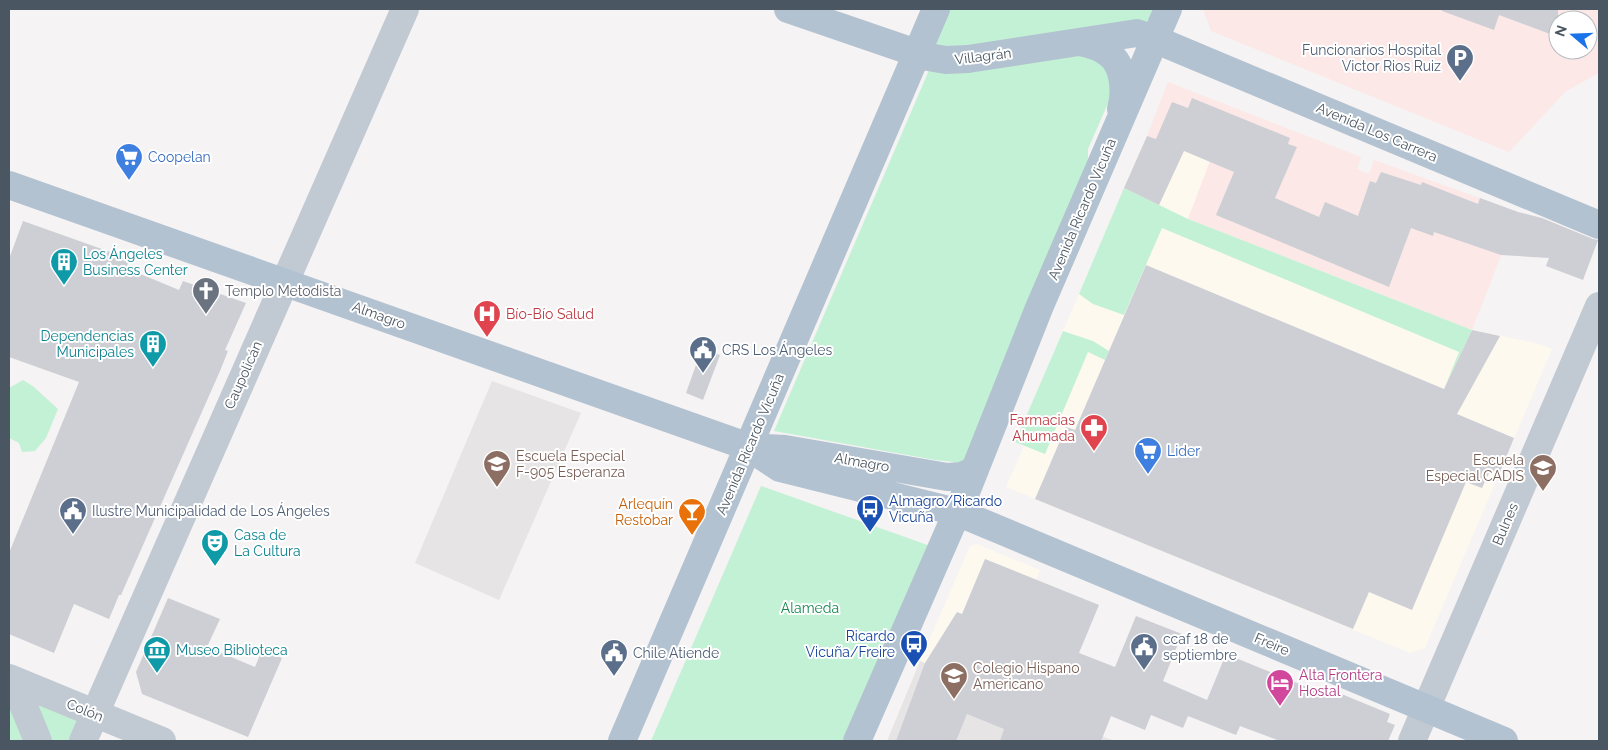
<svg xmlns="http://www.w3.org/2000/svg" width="1608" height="750" font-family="Raleway,sans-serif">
<rect width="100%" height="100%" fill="#f5f3f3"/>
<path fill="#fdf9ef" d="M1147,136L1211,161L1188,219L1472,330L1540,344L1552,349L1425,648L1410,653L1006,487L1024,446L1015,442Z
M977,544L1040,570L990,689L920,661L970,546Z"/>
<path fill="#e6e4e5" d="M492,381L581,413L499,600L415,563Z
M920,661L990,689L1050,718L1115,741H887Z"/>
<path fill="#fce8e6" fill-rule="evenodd" d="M1203,9H1599V73L1566,91L1509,152L1211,31ZM1558,20H1588V50H1558Z
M1168,82L1361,157L1357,169L1369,174L1374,160L1518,212L1472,330L1188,219L1210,161L1147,136Z"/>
<path fill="#c3f1d5" d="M940,9H1160L1149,34L934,51Z
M1090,48L1116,85L1088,149V163L963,463L935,460L774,431L933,61Z
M1124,188L1188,219L1472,330L1444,389L1459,352L1162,228L1124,315L1093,304L1079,294Z
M1063,331L1093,341L1109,351L1105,360L1088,352L1045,454L1015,442Z
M23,380L34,387L58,409L46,438L35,451L22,452L19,443L9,438V388Z
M761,486L936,548L853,741H651Z
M9,682L90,715L79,741H9Z"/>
<path fill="#cdcfd5" d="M1442,9H1558V37L1499,15L1494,30L1442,11Z
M1192,98L1290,138L1288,144L1297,147L1275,198L1319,217L1325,202L1358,216L1370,181L1376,183L1381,172L1421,185L1422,182L1478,204L1480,198L1518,212L1542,218L1593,239L1598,240L1583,280L1546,266L1549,258L1501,255L1434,232L1433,236L1411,228L1389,287L1216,215L1234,172L1184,151L1159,205L1124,188L1147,136L1156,139L1172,102L1188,108Z
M23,221L130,259L126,268L179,290L183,281L246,303L225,350L228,351L220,371L121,595H119L109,619L74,604L54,653L9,634V553L79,382L9,357V259Z
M1146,265L1444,389L1472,330L1500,336L1457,414L1514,438L1498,477L1489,473L1482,488L1466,482L1412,610L1369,592L1353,629L1035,499L1066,427L1075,430Z
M702,348L720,355L703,400L686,393Z
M985,559L1099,605L1079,653L1115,667L1136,616L1182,634L1163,681L1207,700L1226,654L1324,694L1327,688L1390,714L1387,722L1395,725L1388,741H1280L1240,726L1236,735L1188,716L1183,728L1151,715L1145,730L1111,716L1101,741H1000L1004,729L967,714L956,741H896L925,663L957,612L962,614Z
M168,598L220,619L207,647L255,667L262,650L282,658L248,737L142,694L136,672Z"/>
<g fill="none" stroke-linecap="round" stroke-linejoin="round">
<path stroke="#c1cad2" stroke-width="28" d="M9,678L162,741
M13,680L38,741
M83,741L405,9
M1412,741L1599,306"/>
<path stroke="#b3c2d1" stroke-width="28" d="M788,9L928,57L946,60L968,59L1137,33L1166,44L1599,225
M1080,42C1090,44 1101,47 1109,54C1124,65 1126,92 1121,109
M9,185L735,442L748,447L780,468L957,512L1504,741
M750,447L785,449L947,477L962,476L975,470
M622,741L936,9
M857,741L966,492L1039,308L1168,9"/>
</g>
<defs>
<symbol id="parking-pin" viewBox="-11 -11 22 30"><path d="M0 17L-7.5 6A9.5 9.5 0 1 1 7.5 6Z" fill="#5c6f8a" stroke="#fff"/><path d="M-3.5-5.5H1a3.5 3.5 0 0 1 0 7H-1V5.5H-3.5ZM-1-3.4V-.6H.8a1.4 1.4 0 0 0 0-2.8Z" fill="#fff"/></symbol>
<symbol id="supermarket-pin" viewBox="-11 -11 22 30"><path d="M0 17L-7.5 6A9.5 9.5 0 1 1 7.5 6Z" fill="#3f7fe0" stroke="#fff"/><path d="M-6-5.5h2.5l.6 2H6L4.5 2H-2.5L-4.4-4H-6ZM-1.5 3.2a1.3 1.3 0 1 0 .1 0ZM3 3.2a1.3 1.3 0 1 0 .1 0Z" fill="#fff"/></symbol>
<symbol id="building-pin" viewBox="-11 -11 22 30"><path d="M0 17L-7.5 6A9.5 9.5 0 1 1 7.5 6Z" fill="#0f9aa8" stroke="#fff"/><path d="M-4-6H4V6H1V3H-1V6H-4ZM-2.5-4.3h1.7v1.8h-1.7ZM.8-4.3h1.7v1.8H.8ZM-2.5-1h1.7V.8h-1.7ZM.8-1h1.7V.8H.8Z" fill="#fff"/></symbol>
<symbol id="church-pin" viewBox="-11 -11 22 30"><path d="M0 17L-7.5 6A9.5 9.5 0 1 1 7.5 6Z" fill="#6b7280" stroke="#fff"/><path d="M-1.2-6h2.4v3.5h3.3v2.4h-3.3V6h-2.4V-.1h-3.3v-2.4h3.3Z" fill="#fff"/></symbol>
<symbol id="hospital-pin" viewBox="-11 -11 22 30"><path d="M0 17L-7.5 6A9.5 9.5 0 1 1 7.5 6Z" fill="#e0444e" stroke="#fff"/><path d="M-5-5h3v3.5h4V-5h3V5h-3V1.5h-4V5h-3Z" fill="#fff"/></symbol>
<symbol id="civic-pin" viewBox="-11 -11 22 30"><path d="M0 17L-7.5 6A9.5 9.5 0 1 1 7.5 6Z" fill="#5c6f8a" stroke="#fff"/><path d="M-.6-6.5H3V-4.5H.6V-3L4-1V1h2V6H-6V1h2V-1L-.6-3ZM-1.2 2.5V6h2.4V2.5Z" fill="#fff"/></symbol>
<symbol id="pharmacy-pin" viewBox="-11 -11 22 30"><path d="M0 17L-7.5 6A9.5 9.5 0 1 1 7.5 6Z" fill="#e0444e" stroke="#fff"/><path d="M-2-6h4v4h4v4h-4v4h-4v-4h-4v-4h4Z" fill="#fff"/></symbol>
<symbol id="school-pin" viewBox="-11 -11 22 30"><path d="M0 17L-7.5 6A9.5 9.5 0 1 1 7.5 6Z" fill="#8d6e63" stroke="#fff"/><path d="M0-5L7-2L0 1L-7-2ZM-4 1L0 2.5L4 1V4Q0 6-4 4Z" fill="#fff"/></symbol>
<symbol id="bus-pin" viewBox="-11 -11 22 30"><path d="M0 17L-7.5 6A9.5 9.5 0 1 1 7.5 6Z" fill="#1a4fb4" stroke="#fff"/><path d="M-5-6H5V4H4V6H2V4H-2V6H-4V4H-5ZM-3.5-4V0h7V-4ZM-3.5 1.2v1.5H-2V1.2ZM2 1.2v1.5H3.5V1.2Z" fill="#fff"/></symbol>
<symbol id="bar-pin" viewBox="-11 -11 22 30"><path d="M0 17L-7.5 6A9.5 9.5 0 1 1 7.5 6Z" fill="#e8710a" stroke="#fff"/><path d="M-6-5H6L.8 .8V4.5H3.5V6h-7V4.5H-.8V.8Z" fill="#fff"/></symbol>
<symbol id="theatre-pin" viewBox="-11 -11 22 30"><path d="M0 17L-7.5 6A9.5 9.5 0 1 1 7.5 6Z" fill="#0f9aa8" stroke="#fff"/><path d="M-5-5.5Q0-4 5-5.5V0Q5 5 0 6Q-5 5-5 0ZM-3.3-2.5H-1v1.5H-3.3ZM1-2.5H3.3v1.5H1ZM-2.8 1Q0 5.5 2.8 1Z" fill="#fff"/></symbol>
<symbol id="museum-pin" viewBox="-11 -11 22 30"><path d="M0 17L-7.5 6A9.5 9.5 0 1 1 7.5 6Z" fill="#0f9aa8" stroke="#fff"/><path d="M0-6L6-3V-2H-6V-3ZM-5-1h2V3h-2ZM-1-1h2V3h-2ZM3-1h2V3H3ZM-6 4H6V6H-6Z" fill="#fff"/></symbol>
<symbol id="hotel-pin" viewBox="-11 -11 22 30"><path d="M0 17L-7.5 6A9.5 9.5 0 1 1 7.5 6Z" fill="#d1479c" stroke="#fff"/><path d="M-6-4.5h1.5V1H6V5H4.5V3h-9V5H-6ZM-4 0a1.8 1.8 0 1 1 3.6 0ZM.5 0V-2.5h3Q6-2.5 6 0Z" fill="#fff"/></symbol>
</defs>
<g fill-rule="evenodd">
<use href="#parking-pin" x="1444" y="42" width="32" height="43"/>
<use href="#supermarket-pin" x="113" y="141" width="32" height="43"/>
<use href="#building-pin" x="48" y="246" width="32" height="43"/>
<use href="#church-pin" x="190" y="275" width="32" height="43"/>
<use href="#hospital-pin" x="471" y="298" width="32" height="43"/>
<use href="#building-pin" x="137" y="328" width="32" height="43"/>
<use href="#civic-pin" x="687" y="334" width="32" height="43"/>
<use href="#pharmacy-pin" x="1078" y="412" width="32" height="43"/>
<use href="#supermarket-pin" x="1132" y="435" width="32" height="43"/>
<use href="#school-pin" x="481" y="448" width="32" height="43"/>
<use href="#school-pin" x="1527" y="452" width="32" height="43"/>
<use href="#bus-pin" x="854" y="493" width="32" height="43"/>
<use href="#civic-pin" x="57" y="495" width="32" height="43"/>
<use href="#bar-pin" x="676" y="496" width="32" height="43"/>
<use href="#theatre-pin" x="199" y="527" width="32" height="43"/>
<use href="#bus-pin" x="898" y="628" width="32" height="43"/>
<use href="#civic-pin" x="1128" y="631" width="32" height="43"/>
<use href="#museum-pin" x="141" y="634" width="32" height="43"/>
<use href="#civic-pin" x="598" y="637" width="32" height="43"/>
<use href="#school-pin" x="938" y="660" width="32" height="43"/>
<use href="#hotel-pin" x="1264" y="667" width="32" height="43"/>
</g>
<g text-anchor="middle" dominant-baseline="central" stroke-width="4" stroke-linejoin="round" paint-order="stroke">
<g font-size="14" fill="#4e5e75" stroke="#fff" text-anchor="start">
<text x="1441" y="50" text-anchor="end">Funcionarios Hospital<tspan x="1441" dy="16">Victor Rios Ruiz</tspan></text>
<text x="722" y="350">CRS Los Ángeles</text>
<text x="92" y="511">Ilustre Municipalidad de Los Ángeles</text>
<text x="1163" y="639">ccaf 18 de<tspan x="1163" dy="16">septiembre</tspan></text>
<text x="633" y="653">Chile Atiende</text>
</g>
<g font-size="14" fill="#4a5661" stroke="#fff">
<text transform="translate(983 56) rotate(-7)">Villagrán</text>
<text transform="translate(1377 132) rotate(23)">Avenida Los Carrera</text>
<text transform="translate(1082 209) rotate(-67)">Avenida Ricardo Vicuña</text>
<text transform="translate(379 315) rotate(20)">Almagro</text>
<text transform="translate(243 375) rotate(-66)">Caupolicán</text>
<text transform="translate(750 444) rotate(-67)">Avenida Ricardo Vicuña</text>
<text transform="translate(862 462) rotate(10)">Almagro</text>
<text transform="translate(1505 524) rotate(-67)">Bulnes</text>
<text transform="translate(1272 644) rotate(23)">Freire</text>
<text transform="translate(85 710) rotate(22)">Colón</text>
</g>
<g font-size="14" fill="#366cbe" stroke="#fff" text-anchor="start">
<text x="148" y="157">Coopelan</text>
<text x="1167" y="451">Lider</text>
</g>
<g font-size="14" fill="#0d838f" stroke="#fff" text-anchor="start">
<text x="83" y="254">Los Ángeles<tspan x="83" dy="16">Business Center</tspan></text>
<text x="134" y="336" text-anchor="end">Dependencias<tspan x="134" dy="16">Municipales</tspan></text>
<text x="234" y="535">Casa de<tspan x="234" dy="16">La Cultura</tspan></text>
<text x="176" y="650">Museo Biblioteca</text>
</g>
<g font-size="14" fill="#5b616d" stroke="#fff" text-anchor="start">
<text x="225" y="291">Templo Metodista</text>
</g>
<g font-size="14" fill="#be3a42" stroke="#fff" text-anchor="start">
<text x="506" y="314">Bío-Bío Salud</text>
<text x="1075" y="420" text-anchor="end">Farmacias<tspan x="1075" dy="16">Ahumada</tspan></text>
</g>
<g font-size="14" fill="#785e54" stroke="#fff" text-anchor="start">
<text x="516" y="456">Escuela Especial<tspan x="516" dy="16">F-905 Esperanza</tspan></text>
<text x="1524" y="460" text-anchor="end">Escuela<tspan x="1524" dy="16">Especial CADIS</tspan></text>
<text x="973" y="668">Colegio Hispano<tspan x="973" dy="16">Americano</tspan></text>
</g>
<g font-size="14" fill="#164399" stroke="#fff" text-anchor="start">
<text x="889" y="501">Almagro/Ricardo<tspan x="889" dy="16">Vicuña</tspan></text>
<text x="895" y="636" text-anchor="end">Ricardo<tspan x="895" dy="16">Vicuña/Freire</tspan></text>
</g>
<g font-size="14" fill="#c56008" stroke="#fff" text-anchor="end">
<text x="673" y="504">Arlequín<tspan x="673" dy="16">Restobar</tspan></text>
</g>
<g font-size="14" fill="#17864f" stroke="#fff">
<text x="810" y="608">Alameda</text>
</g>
<g font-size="14" fill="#b23c85" stroke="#fff" text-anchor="start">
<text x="1299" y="675">Alta Frontera<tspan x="1299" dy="16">Hostal</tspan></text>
</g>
</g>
<rect width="1608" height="750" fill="none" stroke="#4a5661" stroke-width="20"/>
<g transform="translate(1573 35) rotate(289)"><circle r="24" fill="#ffffff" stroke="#b7bbc0"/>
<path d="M0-4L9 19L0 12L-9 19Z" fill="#1a73e8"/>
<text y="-8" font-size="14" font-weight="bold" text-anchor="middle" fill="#4a5661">N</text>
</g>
</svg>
